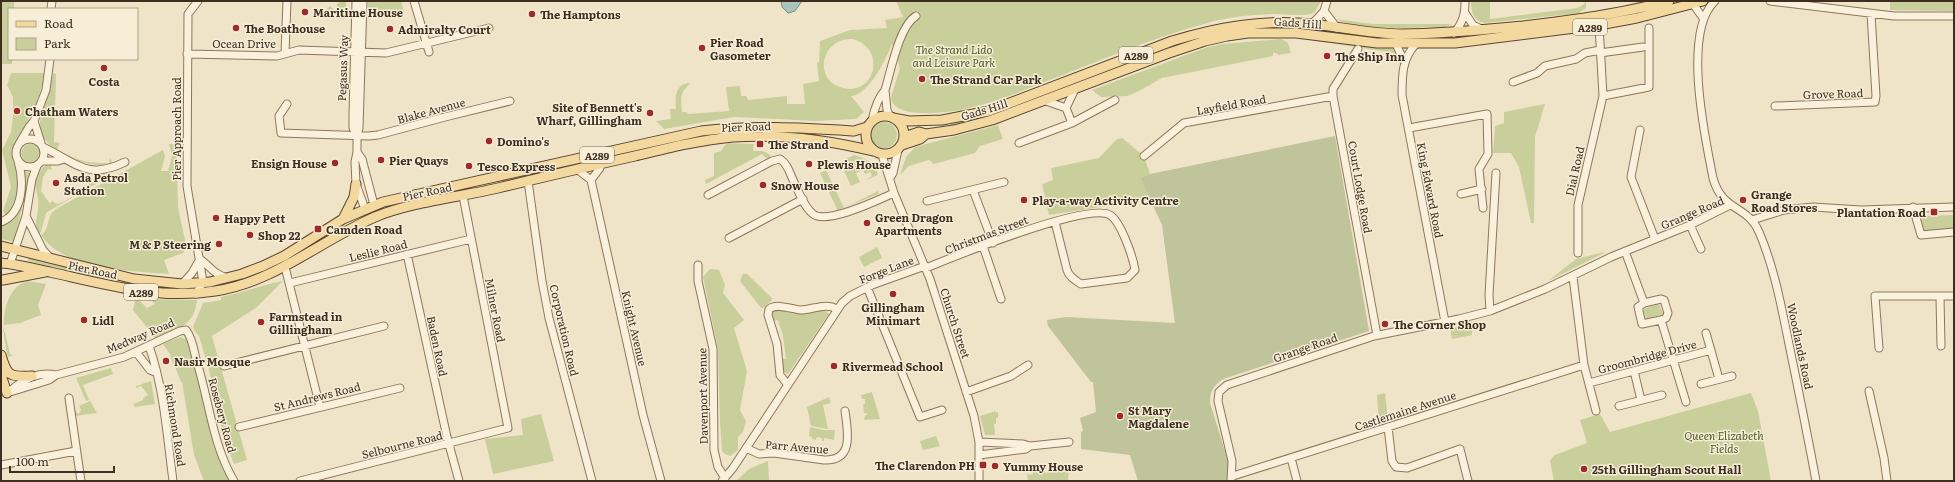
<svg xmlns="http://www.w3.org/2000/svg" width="1955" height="482" font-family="Literata,serif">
<rect width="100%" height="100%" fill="#f0e4c8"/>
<path fill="#c9cf9b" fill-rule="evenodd" d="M1,1H14V9H9V59H12V64H1Z
M341,1H346V19L321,18V15L330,6L340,16L343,12L336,5Z
M368,1H401L404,12L383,17H368Z
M896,1H1321L1314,13C1301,17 1287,14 1273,14C1250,15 1226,17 1204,24C1148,39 1093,64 1039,84C1015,94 990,104 965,109C949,113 891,120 891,97L900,68L892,44C886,59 869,95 851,96L864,112L856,119L816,121L734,117L664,129L656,121L671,119L670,109H676C675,98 675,85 688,83L690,84C679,92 681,100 682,112H687L688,114L729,111L726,87L740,86L741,96H746L748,100L787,96V104H805L803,84L819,81L817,62H819L820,41L850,30L887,28L885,20L903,17ZM853,39C887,49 875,96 843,88C812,81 821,37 853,39Z
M1471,1H1490V19L1577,8L1583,5L1586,1V8L1579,13L1571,14L1485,23C1473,21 1471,11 1471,1Z
M1890,1H1954V11L1890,10Z
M1336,19L1372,24H1452L1445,27C1418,27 1359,32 1336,19Z
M1275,26L1440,37V40L1368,39L1307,29L1286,28L1241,30L980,120L951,126V123L987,115L1007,109L1169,47L1215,33Z
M1309,37L1394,49L1397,51L1401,62L1394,53L1310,40Z
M1282,39L1288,43L1291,53L1278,55L1276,53H1273V56L1162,78L1137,92L1127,96L1101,97L1092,90L1205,48L1222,44Z
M11,73H46L36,105L13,148C11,157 15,162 17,170C21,185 16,205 6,216L3,211L11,187L2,150L11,132L13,116V97L7,85Z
M53,73L56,74L54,142L60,143L57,149C78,161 85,163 109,163L110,158L112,161L110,165C88,168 39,152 40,124C40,109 50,90 53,73Z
M1545,104L1535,137L1534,223H1531L1519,167L1511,153H1493L1495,126L1504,123V112Z
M871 135a13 13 0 1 1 26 0a13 13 0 1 1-26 0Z
M998,125L1003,139L980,146L975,153L934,164L929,160L909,166L900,175L906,157L915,147Z
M1122,138L1144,156L1150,174L1140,178L1150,199L1049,215L1042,184L1053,180L1051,168L1099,158L1117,139Z
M728,143L754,144L753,151H763L770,155V157L766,158L762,154L706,184L705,180L714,176V153L721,151L725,145Z
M21 154a10 10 0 1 1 20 0a10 10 0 1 1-20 0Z
M169,144H176L178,208L187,248L183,253L164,260L169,274C132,271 64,270 41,235C51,228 45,217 56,209L163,150L165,156L161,171H168L172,156Z
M854,155C865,158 876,163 878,175L866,180L872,176L870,172L865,174L863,170L856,173L860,182L851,186L840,162Z
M48,164L51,166L52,170L48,169L43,177L41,191L50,204L52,201L57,204C72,201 97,175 104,174L106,178L49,211L46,213L41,232L37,234C34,223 38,216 38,206C40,189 25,178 48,164Z
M826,170L844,208L878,191L879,194L835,211L837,209L820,173Z
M25,171L30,173L14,242L1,239V224C7,223 14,221 17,215C23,204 26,184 25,171Z
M1954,215V230L1926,232C1920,228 1919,221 1922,216Z
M877,247L882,258L864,267L859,257Z
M1604,252V253L1548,281L1576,259Z
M28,258L105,277L104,280L28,261Z
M710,269L719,270L725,285L723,293L744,320L734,328L747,371L740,410L746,421L743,432L738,437V450L730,456L725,454L722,451L720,422L718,349L703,277Z
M743,274H747L772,298V300L763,308H761L740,281Z
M27,281L46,284L38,305L41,315L20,323L4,325L3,332H5L10,354L13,355L8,357C1,332 0,290 27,281Z
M283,281L257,307L212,336L247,460L234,464L223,436L209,370L199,336L194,330L193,327L203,303L221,300V297C242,293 262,285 283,281Z
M136,297L147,308L155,304L150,299L197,300C195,326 176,329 156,339L133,310Z
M1659,304L1663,314L1646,319L1643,309Z
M772,309H823L829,314L788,374L782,371L781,359H786L783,336L778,320L773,321L771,311Z
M1476,323L1478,329L1472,330V335L1452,339L1450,328Z
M180,337L186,339C192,358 198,376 203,396C209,425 214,454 229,481H204L194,455L182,382H181L175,367H174L170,354L163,344Z
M111,368L113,374L83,385L89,400L86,401L76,378Z
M151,381L155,404L135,407L133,404L143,400V398L148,395L141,386L136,388V386Z
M872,392L880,419L864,420L865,415H867V413H864L863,404H865V399H862L861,395Z
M1385,393L1388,420L1379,423L1377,395Z
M1751,393L1758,411L1771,481H1554L1550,460L1555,455L1587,443L1580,420L1600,414L1610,432Z
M829,397L831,403L823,405L828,429L811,426L807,407Z
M90,401L97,413L75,416V411L79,414L81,410L79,406Z
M996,411L995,413L998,412V418H996V424H994L995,435H985L980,416Z
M541,414L554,461L493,474L485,439L523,435L521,419Z
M810,427L823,430H835L834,440L824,438V441H822V438L817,437L816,440L812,439V437L809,436Z
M936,436L940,446L923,450L920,441Z
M768,461L769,481H736L749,469Z
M1069,465L1068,481H1028L1027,472L1029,475L1033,474L1032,472H1038V469H1040L1041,472L1044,470L1045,473L1059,470V467Z"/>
<path fill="#bfc49a" d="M1335,136L1369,331L1223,379C1213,386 1210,391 1210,403L1228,461L1227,481H1138L1130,455L1081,449V432L1083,431L1080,418L1096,412L1093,382H1091L1048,326L1047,320L1066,317L1175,323L1162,225L1140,178L1150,174Z"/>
<path fill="#a9c4bc" stroke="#6f938a" d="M781,1H802L795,11L788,13L782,7Z"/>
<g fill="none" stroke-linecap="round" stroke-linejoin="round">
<defs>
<path id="minor" d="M356,1L353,114V128L357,136
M363,1L359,128L357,136V152L355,162L356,184L365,209
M414,1L429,52
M1715,1C1682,32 1705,137 1713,178C1722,212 1748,205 1759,232C1775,269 1782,310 1790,349C1799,393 1808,437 1816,481
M1770,1L1894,16H1954
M1693,4L1703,18
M51,9L52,1
M1324,11L1337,28
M1465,13L1473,25L1483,30
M1312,24L1324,11L1327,1
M1454,33C1463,23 1465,14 1465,1
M1396,44L1404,61
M1416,44C1402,58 1402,76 1402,95L1445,322
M1358,49L1333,89V96L1377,335
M285,53L287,1
M1600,53L1643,47
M187,54L277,56L299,50L386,53L489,28
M1513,82L1537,73L1545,66L1576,59L1585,53L1600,50
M885,90L887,110L890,117
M1603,96L1649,87V28
M1046,101L1066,108L1072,123
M287,104L279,116L281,133L369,136L378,135L445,117L510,101
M1775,106L1875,102L1876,96L1871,14
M1066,108L1075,89
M34,121L41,143
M872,121C874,110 877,99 885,90C891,71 899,26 916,16
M1409,128L1487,114L1488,154L1479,169L1483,208
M1640,130L1631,177L1655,239
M16 153a14 14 0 1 1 28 0a14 14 0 1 1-28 0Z
M1019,143L1072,123L1115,100
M19,144L29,127L34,121L46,90L50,59
M43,147C75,162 87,181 125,162
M357,152L362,159L374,205
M882,155L894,193L930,279L974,416L979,442V481
M1144,156L1184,123L1333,96
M42,161H58L64,159
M578,170L591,180L643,415L661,481
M890,178L893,173L898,150
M591,180L600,168L599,164
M528,181L542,281L549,318L592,481
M973,190L993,243
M1461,194L1482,189
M708,195L772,161L780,159C788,164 790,174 794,182C799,192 804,207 813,214C827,225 878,200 894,193
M927,201L1004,182
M1913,207L1921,235L1954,232
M26,216L43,250L51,259
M1752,220L1784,210L1813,207L1861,210L1954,207
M1,222C24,213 24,181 18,161
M1690,225L1701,249
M729,238L803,199
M983,246L1001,299
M1625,251L1644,303L1661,299L1664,300L1668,313L1666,318L1661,320L1686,402
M1578,253V205L1603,96L1599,25
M407,254L447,437L459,481
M200,259C212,268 212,273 227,278
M10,264L26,216L32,179L37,166
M698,265V281L713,349L714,450L718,467L725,478
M285,267L320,407
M926,268C953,257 1088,202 1110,215C1121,222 1133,257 1135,270L1127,278L1081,284C1075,280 1069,277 1067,270L1055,222
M1573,277L1584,365L1596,411
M290,283L471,239
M182,284L192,273L200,259
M867,287L920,417L942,410
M196,294L203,282L187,186L188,14L198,1
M1940,297L1941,346
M1644,303L1638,307L1642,324L1661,320
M1490,311L1489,295L1496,173
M1706,333L1719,379
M149,346C164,388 167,436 173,481
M1879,348L1875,296H1954
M136,352L150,370L155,372
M224,366L384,326
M1634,371L1641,400
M1589,383L1711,350
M1701,384L1732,376
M788,385L780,375L777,344L768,315L769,309C777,303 791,309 800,310C813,310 825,302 837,309
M11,390C25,379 38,371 56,375
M1869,391L1884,458L1887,481
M966,392L1011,376L1028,365
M7,393L49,380L56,375L124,357L180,331L186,330C192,337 194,350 196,359C209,399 212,444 234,481
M69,398L81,481
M1619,406L1662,395
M239,427L400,388
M1388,427L1392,461L1396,467L1407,468L1460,449L1468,481
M979,442L1023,444L1030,446L1069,442
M746,448L759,454L774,453L824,460C854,461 848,433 845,411
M979,455L1026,449L1030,446
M1291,458L1297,481
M1,465L76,451
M1233,476L1584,365
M300,481L508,428L463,196
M722,481L733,468L842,303L850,296L872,285L925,266
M1231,481L1232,461L1218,401L1219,392L1227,385L1374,336L1459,319L1490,311L1545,289L1611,257L1690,225L1730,205"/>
<path id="major" d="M866 135a19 19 0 1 1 38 0a19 19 0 1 1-38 0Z
M893,118L909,121L942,120L989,111L1172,41C1218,27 1263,19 1312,24C1342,27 1371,34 1402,34C1442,34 1482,30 1523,26C1573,20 1619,14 1669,1
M904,137L919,132L926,134L954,130L992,120L1169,53L1205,41L1227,36L1248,33H1296L1377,43H1455L1599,25L1637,18L1703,1
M902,145L920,139L926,134
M343,219L354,197L356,184
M1,246L134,279L182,284L210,282L242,274L263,266L284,256L343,219L383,202L701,131C752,125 802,128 854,131L867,127
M1,263C18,264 34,269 50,272C104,284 159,300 215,291C275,282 321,240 375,217C411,202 460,197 498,188C544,177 590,166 635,156C668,148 700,140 733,137C779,134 828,140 873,151
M3,280L45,272
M1,355C7,376 9,377 32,376
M1,375L7,393"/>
</defs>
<use href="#minor" stroke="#8d765c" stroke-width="9"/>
<use href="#major" stroke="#5b4430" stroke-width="11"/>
<use href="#minor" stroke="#faf1dc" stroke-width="7"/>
<use href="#major" stroke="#f3d9a0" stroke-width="9"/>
</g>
<g fill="#9e2a2b" stroke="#f7eed8" stroke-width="1.5">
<circle cx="305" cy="12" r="4"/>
<circle cx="532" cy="14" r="4"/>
<circle cx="236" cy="28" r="4"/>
<circle cx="390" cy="29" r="4"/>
<circle cx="702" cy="48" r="4"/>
<circle cx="1327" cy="56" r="4"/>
<circle cx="104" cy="68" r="4"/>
<circle cx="922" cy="79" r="4"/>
<circle cx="17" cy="111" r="4"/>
<circle cx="650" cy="113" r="4"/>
<circle cx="489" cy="141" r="4"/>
<rect x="756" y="140" width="8" height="8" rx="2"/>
<circle cx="381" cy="160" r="4"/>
<circle cx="335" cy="163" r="4"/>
<circle cx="809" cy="164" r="4"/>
<circle cx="469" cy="166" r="4"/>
<circle cx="56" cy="183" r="4"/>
<circle cx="763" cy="185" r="4"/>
<circle cx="1024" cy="200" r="4"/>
<circle cx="1743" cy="200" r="4"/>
<rect x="1930" y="208" width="8" height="8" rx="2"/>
<circle cx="216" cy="218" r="4"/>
<circle cx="867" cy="223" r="4"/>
<rect x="314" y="225" width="8" height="8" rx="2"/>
<circle cx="250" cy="235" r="4"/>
<circle cx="219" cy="244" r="4"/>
<circle cx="893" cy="294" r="4"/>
<circle cx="84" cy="320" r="4"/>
<circle cx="261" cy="322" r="4"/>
<circle cx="1385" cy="324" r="4"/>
<circle cx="166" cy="361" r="4"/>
<circle cx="834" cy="366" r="4"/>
<circle cx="1120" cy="416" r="4"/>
<rect x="979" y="461" width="8" height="8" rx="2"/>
<circle cx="995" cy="466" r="4"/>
<circle cx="1584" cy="469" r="4"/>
</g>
<g text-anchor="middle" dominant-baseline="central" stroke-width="3" stroke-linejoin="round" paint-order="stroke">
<g fill="#f7eed8" stroke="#756857" stroke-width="1">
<rect x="1573" y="19" width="34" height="16" rx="3"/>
<rect x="1119" y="47" width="34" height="16" rx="3"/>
<rect x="580" y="147" width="34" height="16" rx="3"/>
<rect x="124" y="284" width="34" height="16" rx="3"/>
</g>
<g font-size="10" font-weight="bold" fill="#3d2e20">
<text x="1590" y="27">A289</text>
<text x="1136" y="55">A289</text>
<text x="597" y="155">A289</text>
<text x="141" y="292">A289</text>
</g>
<g font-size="11" font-weight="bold" fill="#3d2e20" stroke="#f7eed8" text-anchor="start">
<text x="313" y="12">Maritime House</text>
<text x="540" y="14">The Hamptons</text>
<text x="244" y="28">The Boathouse</text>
<text x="398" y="29">Admiralty Court</text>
<text x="710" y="42">Pier Road<tspan x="710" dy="13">Gasometer</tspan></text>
<text x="1335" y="56">The Ship Inn</text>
<text x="930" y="79">The Strand Car Park</text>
<text x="104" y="81" text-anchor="middle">Costa</text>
<text x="642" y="107" text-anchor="end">Site of Bennett's<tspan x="642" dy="13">Wharf, Gillingham</tspan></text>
<text x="25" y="111">Chatham Waters</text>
<text x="497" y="141">Domino's</text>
<text x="768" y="144">The Strand</text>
<text x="389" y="160">Pier Quays</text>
<text x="327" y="163" text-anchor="end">Ensign House</text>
<text x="817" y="164">Plewis House</text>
<text x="477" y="166">Tesco Express</text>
<text x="64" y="177">Asda Petrol<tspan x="64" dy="13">Station</tspan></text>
<text x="771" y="185">Snow House</text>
<text x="1751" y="194">Grange<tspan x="1751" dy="13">Road Stores</tspan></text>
<text x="1032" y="200">Play-a-way Activity Centre</text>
<text x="1926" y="212" text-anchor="end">Plantation Road</text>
<text x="875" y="217">Green Dragon<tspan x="875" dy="13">Apartments</tspan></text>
<text x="224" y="218">Happy Pett</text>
<text x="326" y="229">Camden Road</text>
<text x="258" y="235">Shop 22</text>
<text x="211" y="244" text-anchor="end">M &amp; P Steering</text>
<text x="893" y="307" text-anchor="middle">Gillingham<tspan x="893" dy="13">Minimart</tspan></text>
<text x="269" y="316">Farmstead in<tspan x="269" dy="13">Gillingham</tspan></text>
<text x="92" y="320">Lidl</text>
<text x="1393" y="324">The Corner Shop</text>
<text x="174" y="361">Nasir Mosque</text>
<text x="842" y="366">Rivermead School</text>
<text x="1128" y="410">St Mary<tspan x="1128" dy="13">Magdalene</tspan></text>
<text x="975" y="465" text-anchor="end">The Clarendon PH</text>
<text x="1003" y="466">Yummy House</text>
<text x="1592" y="469">25th Gillingham Scout Hall</text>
</g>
<g font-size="11" fill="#3d2e20" stroke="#f7eed8">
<text transform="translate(1298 22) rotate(4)">Gads Hill</text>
<text x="244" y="43">Ocean Drive</text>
<text transform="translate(342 68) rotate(-88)">Pegasus Way</text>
<text transform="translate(1833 93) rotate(-2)">Grove Road</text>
<text transform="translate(1231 104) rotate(-10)">Layfield Road</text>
<text transform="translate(984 109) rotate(-17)">Gads Hill</text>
<text transform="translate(431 110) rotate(-15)">Blake Avenue</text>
<text transform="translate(746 126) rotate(-2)">Pier Road</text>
<text transform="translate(176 129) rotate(-90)">Pier Approach Road</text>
<text transform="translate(1574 171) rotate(-77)">Dial Road</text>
<text transform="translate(1361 187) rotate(80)">Court Lodge Road</text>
<text transform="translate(1431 190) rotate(79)">King Edward Road</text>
<text transform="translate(427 191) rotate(-12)">Pier Road</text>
<text transform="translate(1692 212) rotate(-23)">Grange Road</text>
<text transform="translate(986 234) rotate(-21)">Christmas Street</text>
<text transform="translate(378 250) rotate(-14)">Leslie Road</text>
<text transform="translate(93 269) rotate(12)">Pier Road</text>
<text transform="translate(886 269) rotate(-21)">Forge Lane</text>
<text transform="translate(496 310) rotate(79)">Milner Road</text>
<text transform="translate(956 323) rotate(72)">Church Street</text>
<text transform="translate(635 328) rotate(77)">Knight Avenue</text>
<text transform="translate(565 330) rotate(77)">Corporation Road</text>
<text transform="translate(140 335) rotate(-23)">Medway Road</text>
<text transform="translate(438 346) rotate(78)">Baden Road</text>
<text transform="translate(1801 346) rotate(78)">Woodlands Road</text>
<text transform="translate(1305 347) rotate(-19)">Grange Road</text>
<text transform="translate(1647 356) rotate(-15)">Groombridge Drive</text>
<text transform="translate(317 396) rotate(-14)">St Andrews Road</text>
<text transform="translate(702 396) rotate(-91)">Davenport Avenue</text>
<text transform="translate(1405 410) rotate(-18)">Castlemaine Avenue</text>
<text transform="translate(223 415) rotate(75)">Rosebery Road</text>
<text transform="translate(176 425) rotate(81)">Richmond Road</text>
<text transform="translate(402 444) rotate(-14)">Selbourne Road</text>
<text transform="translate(797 446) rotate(5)">Parr Avenue</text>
</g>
<g font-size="11" font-style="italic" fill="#4d5a26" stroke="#f7eed8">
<text x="954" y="49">The Strand Lido<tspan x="954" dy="13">and Leisure Park</tspan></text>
<text x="1724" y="435">Queen Elizabeth<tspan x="1724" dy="13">Fields</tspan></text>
</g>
</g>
<rect width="1955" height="482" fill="none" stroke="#3d2e20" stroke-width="4"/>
<rect x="8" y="8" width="130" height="52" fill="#f7eed8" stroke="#ada18e"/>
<rect x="16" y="21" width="20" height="6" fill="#f3d9a0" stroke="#ada18e"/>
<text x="44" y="28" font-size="12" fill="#3d2e20">Road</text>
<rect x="16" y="38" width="20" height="12" fill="#c9cf9b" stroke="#ada18e"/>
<text x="44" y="48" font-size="12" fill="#3d2e20">Park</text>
<path d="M10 466v6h104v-6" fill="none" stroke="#3d2e20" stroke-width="2"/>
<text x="16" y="466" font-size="12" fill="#3d2e20" stroke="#f7eed8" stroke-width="3" paint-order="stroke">100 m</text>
</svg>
